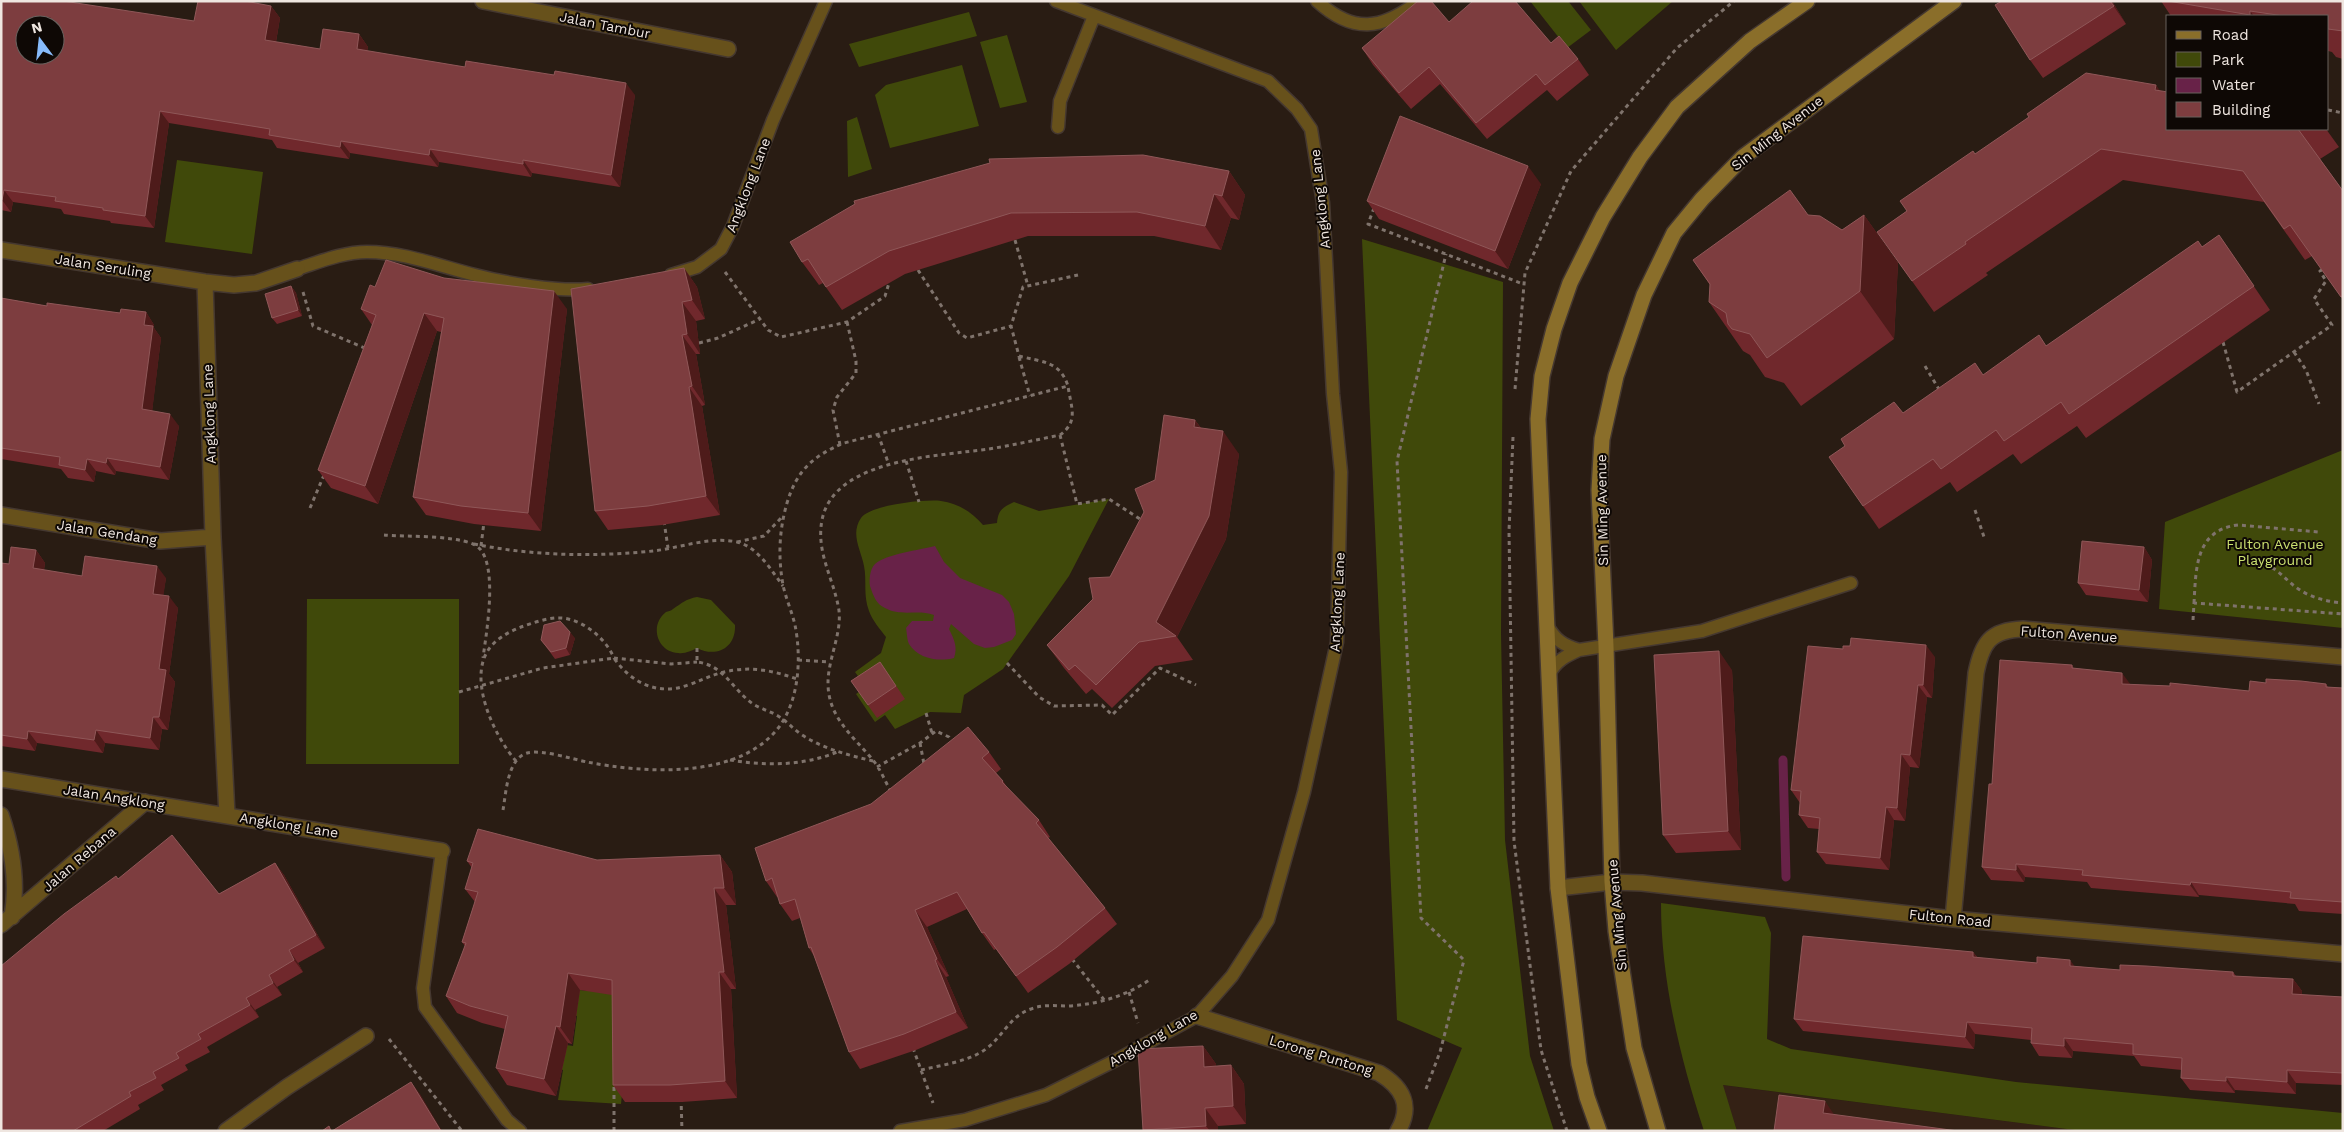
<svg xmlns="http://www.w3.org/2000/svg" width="2344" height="1132" font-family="'Work Sans',sans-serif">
<rect width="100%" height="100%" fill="#291c13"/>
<path fill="#342115" d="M1722,1085L2082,1131H1737Z"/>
<path fill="#40490a" d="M1530,1H1568L1591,30L1567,48Z
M1579,1H1673L1616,50Z
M969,12L977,36L859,67L849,44Z
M1007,35L1027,102L1000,108L980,42Z
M962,65L979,126L890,148L875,95L886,85Z
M857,117L872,169L848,177L847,121Z
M177,160L263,172L252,254L165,242Z
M1362,239L1503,282L1501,634L1505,840L1530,1056L1554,1131H1427L1462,1048L1397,1020Z
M2343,450V628L2159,609L2165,522Z
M1109,499L1069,576L1003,669L964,695L961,713L930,712L895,729L885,715L875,722L856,694L866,687L855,672L881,653L886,637C880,629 872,620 869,611C863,595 867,581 864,566C861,550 850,534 861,518C870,505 925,499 941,501C958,503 973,513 983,525L997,523C998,510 1003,507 1014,502L1039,511Z
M697,597L711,600L735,625C736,648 716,658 697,648C691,651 685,654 678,653C657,652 649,625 666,612C668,611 671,611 673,609C682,603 686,599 697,597Z
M307,599H459V764H306Z
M1661,903L1765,917L1771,933L1767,1039L1791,1049L2016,1082L2343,1113V1131H2082L1723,1085L1737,1131H1704C1680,1057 1661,981 1661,903Z
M600,913L624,1075L621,1104L558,1100L563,1070L540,1066L547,1042L573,1046L577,1016L555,1013L562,988L588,991Z"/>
<path fill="#682248" d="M935,546L944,562L960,578L1002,595L1009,602L1014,614L1016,634L1012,640L994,647L985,648L974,644L951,624L949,629C954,639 958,647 954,658C939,662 918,659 909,644C907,640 907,633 906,628L912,621H933L934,615C918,609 901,617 885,608C876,604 873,595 870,586C869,579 870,569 875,564C886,554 920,550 935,546Z"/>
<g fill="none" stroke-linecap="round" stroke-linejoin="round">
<path stroke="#682248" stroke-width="9" d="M1783,760L1786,877"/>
<defs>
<path id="service" d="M1317,1C1353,34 1382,30 1419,1
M1058,127L1060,101L1094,16
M297,269C319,262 343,252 367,252C404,252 439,266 475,275C505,283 558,292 588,289
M671,275L697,267L721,249L733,226L773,120L826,1
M1547,625C1555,640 1563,645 1579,650
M1549,674C1557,660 1566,656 1579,650L1702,631L1851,583
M442,851L423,988L425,1007L507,1120L520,1131
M900,1131L965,1120L1046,1095L1118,1059L1197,1016L1232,976L1268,920L1304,792L1337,642L1341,472L1333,394L1323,203L1311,129L1297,109L1268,81L1056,1"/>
<path id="minor" d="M483,1L728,49
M1,250L205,282L234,285L256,283L297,269
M205,282L213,537L227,815
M1,515L160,541L213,537
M1,779L442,851
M1,815C12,847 18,883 12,917
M1558,888L1612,882L1642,883L1953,919L2343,954
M1953,919L1976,673C1982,643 1990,630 2023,629L2343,657
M1,925L145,802
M1197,1016L1379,1073C1402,1087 1413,1105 1398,1131
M226,1131L287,1087L366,1036"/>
<path id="secondary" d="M1599,1131L1587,1097L1579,1064L1558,888L1538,419L1542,376L1554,329L1570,283L1603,217L1640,157L1677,107L1750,41L1807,1
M1658,1131L1634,1048L1616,931L1612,882L1606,646L1599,490L1602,439L1616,376L1644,295L1674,233L1702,199L1743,157L1954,1"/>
</defs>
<use href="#service" stroke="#453830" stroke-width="15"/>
<use href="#minor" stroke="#453830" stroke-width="18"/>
<use href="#secondary" stroke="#453830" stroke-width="18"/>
<path stroke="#7f736c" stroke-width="3" stroke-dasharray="4 4" stroke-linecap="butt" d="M2328,110L2343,113
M1374,208L1368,224L1523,284
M1015,240L1028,286
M918,270L959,333L967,338L1011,326
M725,272L768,330L781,337L847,322L885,296L889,283
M303,292L313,326L367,349
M2223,342L2237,392L2332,325L2314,299L2326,281L2320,271L2325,268
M699,343L718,338L760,319
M2294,352L2306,370L2319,404
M1019,357L1030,396
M1925,366L1940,391
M1515,389L1525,273L1571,171L1677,48L1734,1
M878,434L889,465
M1060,435L1077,504L1109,499L1143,521
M1513,437L1509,531L1514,841L1541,1050L1567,1131
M840,445L833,410L837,397L856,373V361L847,322
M906,461L919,502
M310,508L324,475
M1975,510L1984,537
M664,521L668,548
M384,535C408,537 451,535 473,544C501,555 486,634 483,658
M737,542L764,536L782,517
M474,544C533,556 594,557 653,551C680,548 710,536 737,542C758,547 771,570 783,586
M481,546L484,522
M2265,564C2280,570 2287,582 2300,590C2312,598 2329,602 2343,603
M2194,603C2196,569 2195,530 2238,525L2319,532
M2193,620L2194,603L2343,614
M697,648V662C724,665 733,690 753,704C761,709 770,711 778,716C787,721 793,729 802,735C824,749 848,755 873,761
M798,660L830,662
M1007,663L1039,697L1054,706L1102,705L1112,715L1160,668L1196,685
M459,692L543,668L614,658C631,683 658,696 688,685C706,679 716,672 736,670C757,667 777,672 797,679
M926,713L932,733
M920,743L924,764
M730,760C766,766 803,766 837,752
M516,761C495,737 469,683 487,652C494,640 508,632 521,627C533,623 548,617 562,618C584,620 606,639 614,658L671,664L697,662
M877,767L920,743L936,731L949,737L954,744
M891,792C885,781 880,768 872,759C852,735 828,717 828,683C828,657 844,630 838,605C832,576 816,551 822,520C834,458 940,456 989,449C1013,445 1036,440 1060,435C1079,421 1071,408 1068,386
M503,810C506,794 507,759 527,753C541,749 572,759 587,762C643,773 732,779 774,733C799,706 802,660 795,625C792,612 786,599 783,585C778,557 779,531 787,503C797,470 813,456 844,443L1068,386C1060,361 1042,362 1019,356L1011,326L1023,287L1078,275
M1072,959L1105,1001
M1129,992L1138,1023
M389,1039L462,1131
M913,1048L933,1103
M921,1070C942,1065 965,1062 983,1051C1002,1039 1009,1016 1031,1009C1043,1004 1056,1006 1069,1006C1099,1004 1126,996 1151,979
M1426,1089L1440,1052L1464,960L1421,918L1397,461L1446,254
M681,1098L682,1131
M614,1131V1084"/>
<use href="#service" stroke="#67511b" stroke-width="12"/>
<use href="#minor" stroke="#67511b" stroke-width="15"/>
<use href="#secondary" stroke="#8a6e2a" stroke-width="15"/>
</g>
<path fill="#70282c" d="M1,1L194,21L271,6L280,18L276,42L320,49L359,34L368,47L367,51L635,95L620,187L532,173L531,177L439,162L438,167L350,153L349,159L277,148L272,140L169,123L154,228L111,223L110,221L64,214L61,209L13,202L11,212L1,210Z
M2112,1L2126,24L2043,78L2030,60Z
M2161,1H2343V59L2336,57L2332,52L2328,51V16H2171Z
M1449,22L1551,43L1578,59L1589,75L1557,101L1547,90L1487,139L1440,84L1411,109L1373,65L1362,48Z
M2168,129H2326L2339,147L2320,159L2343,191V300L2312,256L2305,260L2264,202L2123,180L1986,273L1988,275L1934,312L1877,232L1907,211L1975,154Z
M1229,171L1245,195L1239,220L1231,218L1221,250L1154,236H1028L905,274L842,310L823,283L819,285L802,262L855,204Z
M1541,184L1508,269L1379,219L1367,201Z
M1808,215L1842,230L1864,215L1898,263L1894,339L1801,406L1784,383L1765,377L1750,355L1743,351L1709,302L1710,285L1693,260Z
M2219,235L2270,310L2086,438L2077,426L2021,464L2013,454L1957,492L1950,482L1879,529L1829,457L1903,413L1983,375L2046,346L2202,247Z
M684,268L697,287L705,319L696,321L700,354H696L705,405L702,406L720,515L662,525L608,530L595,511Z
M444,278L567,309L541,531L474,524L426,515L413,497L441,332L437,331L378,504L331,488L318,470L372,325L361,309L375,287Z
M291,286L296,293L302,316L277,324L272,318Z
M1,298L47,306L120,313L146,312L154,325V328L161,338L152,411L179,426L169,480L116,471L115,475L96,471L94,482L68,478L61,469L1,459Z
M1195,420L1201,428L1239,454L1226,539L1177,637L1193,660L1155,666L1112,708L1092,689L1086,694L1064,668L1047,645L1093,599L1110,577L1144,512L1155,480Z
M2144,547L2152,560L2148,602L2086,595L2078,583Z
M36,550L45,563L44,570L82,576L166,578L163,595L178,608L169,674L175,682L168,730L162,729L159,750L105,743L103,753L37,743L35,751L1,746V563L9,564Z
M575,638L570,655L555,659L541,640Z
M1843,649L1935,657L1932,698L1927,697L1919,768L1910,767L1905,821L1894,820L1889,870L1826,864L1817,852L1819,829L1808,828L1799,815L1800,803L1791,790Z
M880,662L905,699L877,718L851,681Z
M2072,665L2074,669L2131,685L2249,691L2266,683L2326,684L2328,687L2343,688V914L2299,911L2295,904L2199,895V897L2091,888L2087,882L2025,877L2024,882L1991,880L1982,867L1992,784Z
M1732,670L1741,850L1676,853L1663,835Z
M989,752L1001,769L996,773L1003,781L1009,790L1039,820L1050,837L1048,838L1105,908L1117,924L1069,964L1028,993L996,949L994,950L982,933L967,909L927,927L949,976L946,977L968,1028L916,1050L860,1069L849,1052L814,956L809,948L800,918L792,921L780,904L778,897H777L766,881L871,804Z
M720,855L732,872L736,905H726L736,989H731L737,1098L682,1102H625L613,1085L612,995L580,990L572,1044L568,1043L556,1096L507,1085L496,1068L505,1029L482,1023L457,1013L446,996L465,946L462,942L475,902L465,889L472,868L467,861L597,860Z
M275,863L284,875L325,948L298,963L303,972L277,987L282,995L255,1010L259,1017L207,1047L210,1052L185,1065L188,1070L161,1085L164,1090L138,1105L140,1109L103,1131H1L118,879L219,894Z
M1973,952L1978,958L2120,970L2233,972L2236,976L2293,979L2302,991V995L2343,997V1085L2296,1083V1094L2235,1090V1093L2190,1090L2181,1078L2182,1070L2141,1066L2134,1056L2073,1051L2072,1058L2039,1056L2031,1043V1040L1975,1034L1974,1049L1803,1031L1794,1019Z
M1203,1046L1216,1064V1066L1231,1065L1244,1084L1246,1124L1218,1126V1131H1144L1143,1130Z"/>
<path fill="#4e1b1a" d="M2110,1H2112L2126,24Z
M271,6L280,18L274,53L265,40Z
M2250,11L2254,16H2250Z
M359,34L368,47L365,61L357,49Z
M626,83L635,95L620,187L611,175Z
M2156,85L2168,102L2155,90Z
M160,111L169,123L154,228L145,216Z
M341,141L350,153L349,159L340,147Z
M430,149L439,162L438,167L429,155Z
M523,160L532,173L531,177L523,164Z
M1528,166L1541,184L1508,269L1495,251Z
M1229,171L1245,195L1239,220L1222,196Z
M4,190L13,202L11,212L2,200Z
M1214,194L1231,218L1221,250L1205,226Z
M1864,215L1898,263L1894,339L1860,291Z
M684,268L697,287L705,319L692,300Z
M291,286L296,293L302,316L298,310Z
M554,291L567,309L541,531L528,513Z
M682,302L696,321L700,354L687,334Z
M146,312L154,325V328L161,338L151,421L142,409L144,325Z
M424,313L437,331L378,504L365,486Z
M682,335L696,354L705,405L692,386Z
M689,387L702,406L720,515L706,496Z
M170,414L179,426L169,480L160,467Z
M1195,420L1211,443L1194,427Z
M1223,431L1239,454L1226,539L1177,637L1156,622Z
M107,458L116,471L115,475L106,463Z
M87,459L96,471L94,482L85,470Z
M2144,547L2152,560L2148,602L2139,590Z
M36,550L45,563L42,581L33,568Z
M157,566L166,578L162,606L153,594Z
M169,596L178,608L169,674L175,682L168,730L159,717V669Z
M570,632L575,638L570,655L566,648Z
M1926,645L1935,657L1932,698L1923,685Z
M1719,651L1732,670L1741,850L1728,831Z
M2122,673L2131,685L2122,684Z
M1918,685L1927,697L1919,768L1910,755Z
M153,717L162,729L159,750L150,738Z
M96,730L105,743L103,753L94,740Z
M28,731L37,743L35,751L27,739Z
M1901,754L1910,767L1905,821L1897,808Z
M1886,807L1894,820L1889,870L1880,858Z
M720,855L732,872L736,905L724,888Z
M275,863L284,875L325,948L316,935Z
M2016,864L2025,877L2024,882L2016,870Z
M2191,882L2199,895V897L2190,885Z
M714,888L726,905L736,989L724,972Z
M915,910L927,927L949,976L937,959Z
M289,950L298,963L303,972L294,960Z
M1973,952L1982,964L1973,957Z
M935,960L946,977L968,1028L956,1012Z
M2070,960L2079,972L2070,966Z
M719,972L731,989L737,1098L725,1081Z
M568,973L580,990L572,1044L560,1027Z
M269,975L277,987L282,995L273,983Z
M2293,979L2302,991L2301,1006L2292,994Z
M246,998L255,1010L259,1017L250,1005Z
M1967,1022L1975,1034L1974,1049L1965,1037Z
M556,1026L568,1043L556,1096L544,1079Z
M2064,1038L2073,1051L2072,1058L2064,1046Z
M1203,1046L1216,1064L1217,1085L1204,1067Z
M1231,1065L1244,1084L1246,1124L1233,1106Z
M2287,1070L2296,1083V1094L2287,1082Z
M2226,1077L2235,1090V1093L2226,1081Z
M411,1082L420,1094L442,1131H441Z
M1825,1101L1841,1125L1823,1113Z
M1205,1108L1218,1126V1131H1210L1206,1126Z"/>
<path fill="#7d3d3f" stroke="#8f5758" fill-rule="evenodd" d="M1,1H63L194,21L198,1H245L271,6L265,40L320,49L323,29L359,34L357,49L465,67L466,61L554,75L555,71L626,83L611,175L523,160V164L430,149L429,155L341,141L340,147L269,135L270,129L160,111L145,216L103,210V208L55,201L56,197L4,190L2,200L1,199ZM25,25H55V55H25Z
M1418,1H1431L1449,22L1473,1H1515L1551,43L1559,36L1578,59L1545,85L1536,74L1476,123L1429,67L1399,93L1362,48Z
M2002,1H2110L2114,6L2030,60L1995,5Z
M2168,1H2343V31L2328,29V16H2284L2250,11V15Z
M2086,73L2156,85L2155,90L2168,92V129H2298L2343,191V296L2341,297L2290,225L2284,229L2243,171L2101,149L1965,242L1966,244L1912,281L1877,232L1907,211L1900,201L1973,151L1975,154L2029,117L2027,114Z
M1400,116L1528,166L1495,251L1367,201Z
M1143,155L1229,171L1222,196L1214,194L1205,226L1137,212L1011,213L889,251L826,287L808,259L802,262L790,242L855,204L854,201L990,163L989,159Z
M1790,190L1808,215L1820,216L1842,230L1864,215L1860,291L1767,358L1750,334L1732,329L1728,324L1726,313L1709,302L1710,284L1693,260Z
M2219,235L2254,286L2069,414L2061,402L2004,441L1996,430L1941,469L1933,459L1863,506L1829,457L1845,446L1841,439L1894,402L1903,413L1975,363L1983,375L2039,335L2046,346L2198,241L2202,247Z
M386,260L444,278L554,291L528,513L461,506L413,497L444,318L424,313L365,486L318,470L376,315L361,309L370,285L375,287Z
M684,268L692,300L682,302L687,334L682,335L692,386L689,387L706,496L648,506L595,511L571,289Z
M291,286L298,310L272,318L265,294Z
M1,298L47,306V303L120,313L121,309L146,312L144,325L153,326L142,409L170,414L160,467L107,458L106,463L87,459L85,470L59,465L60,457L1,448Z
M1164,415L1195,420L1194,427L1223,431L1209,516L1156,622L1176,636L1139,642L1096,685L1075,665L1069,670L1047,645L1093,599L1089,578L1110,577L1144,512L1135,489L1155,480Z
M2082,541L2144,547L2139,590L2078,583Z
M11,547L36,550L33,568L82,576L85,556L157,566L153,594L169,596L159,669L166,670L159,717H153L150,738L96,730L94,740L28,731L27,739L1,735V563L9,564Z
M560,621L570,632L566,648L551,652L541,640L544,625Z
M1851,638L1926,645L1923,685H1918L1910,755L1901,754L1897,808L1886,807L1880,858L1817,852L1820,818L1799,815L1801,791L1791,790L1808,646L1843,649V646H1850Z
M1719,651L1728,831L1663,835L1654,655Z
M2000,660L2072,665V668L2122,673V684L2170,686V683L2249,691L2250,681L2266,683V679L2301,681L2326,684V687L2343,688V902L2290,898L2291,892L2191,882L2190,885L2082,875L2083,870L2016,864V870L1982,867L1989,784H1992Z
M880,662L896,686L868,705L851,681Z
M968,727L989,752L982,758L1003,781L1002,782L1039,820L1036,823L1105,908L1057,947L1016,976L984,932L982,933L957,892L915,910L937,959L935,960L956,1012L904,1034L849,1052L811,947L809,948L795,899L780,904L772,878L766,881L755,848L871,804Z
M478,829L597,860L720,855L724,888H714L724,972H719L725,1081L670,1085H613L612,980L568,973L560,1027L556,1026L544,1079L496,1068L508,1016L470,1006L446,996L466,943L462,942L478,892L465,889L473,863L467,861Z
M172,835L219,894L275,863L316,935L289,950L294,960L269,975L273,983L246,998L250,1005L198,1034L201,1039L176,1053L179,1058L153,1072L156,1078L129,1092L131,1096L73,1131H1V966L64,914L116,876L118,879Z
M1803,936L1973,952V957L2037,963V957L2070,960V966L2120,970V965L2146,966L2233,972V976L2293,979L2292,994L2343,997V1073L2287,1070V1082L2226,1077V1081L2181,1078L2182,1058L2133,1054V1044L2064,1038V1046L2031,1043L2032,1028L1967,1022L1965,1037L1794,1019Z
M1203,1046L1204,1067L1231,1065L1233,1106L1205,1108L1206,1126L1143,1130L1138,1049Z
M411,1082L441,1131H332Z
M1779,1095L1825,1101L1823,1113L1958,1131H1774Z
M329,1126L331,1131H322Z"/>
<g text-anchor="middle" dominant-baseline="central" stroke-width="4" stroke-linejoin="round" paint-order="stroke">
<g font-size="14" fill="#efe6e0" stroke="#0e0805">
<text transform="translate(605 25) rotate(11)">Jalan Tambur</text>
<text transform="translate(1777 133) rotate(-38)">Sin Ming Avenue</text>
<text transform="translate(748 185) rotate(-69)">Angklong Lane</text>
<text transform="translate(1320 199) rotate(-96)">Angklong Lane</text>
<text transform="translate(103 266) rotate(9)">Jalan Seruling</text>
<text transform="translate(209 414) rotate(-92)">Angklong Lane</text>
<text transform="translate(1602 510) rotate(-91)">Sin Ming Avenue</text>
<text transform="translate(107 532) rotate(9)">Jalan Gendang</text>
<text transform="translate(1337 602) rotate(-87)">Angklong Lane</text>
<text transform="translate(2069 634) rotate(4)">Fulton Avenue</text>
<text transform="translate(114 797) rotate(9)">Jalan Angklong</text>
<text transform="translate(289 825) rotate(9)">Angklong Lane</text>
<text transform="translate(79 859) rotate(-41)">Jalan Rebana</text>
<text transform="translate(1617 915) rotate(-95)">Sin Ming Avenue</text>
<text transform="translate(1950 918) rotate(6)">Fulton Road</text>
<text transform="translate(1153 1038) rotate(-30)">Angklong Lane</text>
<text transform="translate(1321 1055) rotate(17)">Lorong Puntong</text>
</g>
<g font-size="14" fill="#cce171" stroke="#0e0805">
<text x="2275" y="544">Fulton Avenue<tspan x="2275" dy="16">Playground</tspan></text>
</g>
</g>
<rect width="2344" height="1132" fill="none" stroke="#efe6e0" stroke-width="5"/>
<rect x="2166" y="15" width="162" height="115" fill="#0e0805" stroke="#68615d"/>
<rect x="2176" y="31" width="25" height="8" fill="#8a6e2a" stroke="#68615d"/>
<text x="2212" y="40" font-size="15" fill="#efe6e0">Road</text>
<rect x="2176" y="52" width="25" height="15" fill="#40490a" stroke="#68615d"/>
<text x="2212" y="65" font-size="15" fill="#efe6e0">Park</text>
<rect x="2176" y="78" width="25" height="15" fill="#682248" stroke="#68615d"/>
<text x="2212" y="90" font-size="15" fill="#efe6e0">Water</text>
<rect x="2176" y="102" width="25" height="15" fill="#7d3d3f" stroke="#68615d"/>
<text x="2212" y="115" font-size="15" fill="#efe6e0">Building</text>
<g transform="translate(40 40) rotate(345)"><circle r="24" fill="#0e0805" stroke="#68615d"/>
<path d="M0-4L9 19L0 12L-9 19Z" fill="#87bbfb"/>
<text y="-8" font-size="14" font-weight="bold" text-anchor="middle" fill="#efe6e0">N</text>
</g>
</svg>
